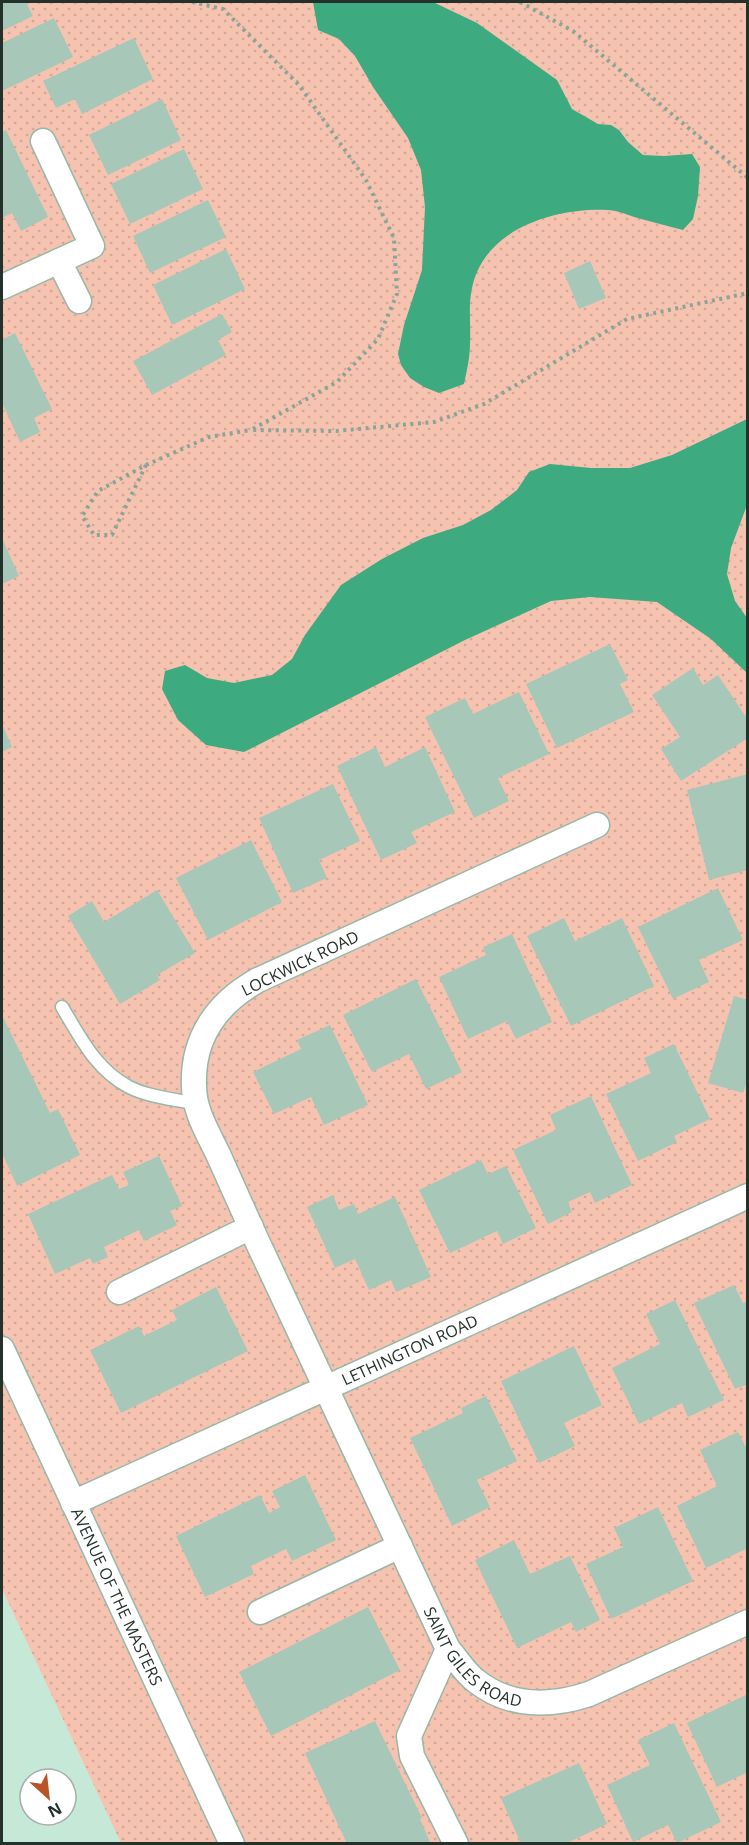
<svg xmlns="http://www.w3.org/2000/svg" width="749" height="1845" font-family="'Open Sans',sans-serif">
<defs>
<pattern id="grass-dots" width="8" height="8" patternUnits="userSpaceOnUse" patternTransform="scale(1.5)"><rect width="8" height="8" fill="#f6c3b1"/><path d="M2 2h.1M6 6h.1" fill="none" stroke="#d3a898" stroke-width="1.8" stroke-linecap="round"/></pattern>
</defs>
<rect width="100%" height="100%" fill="#c6e8d7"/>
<path fill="url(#grass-dots)" d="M2,2H747V1843H121L2,1589Z"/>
<path fill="#3daa7f" d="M313,2H433L477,23L557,80L572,109L598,124L611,125L619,130L628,142L643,155L664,156L692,154L700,167L698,196L693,219L683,230C666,226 650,221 634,217C626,214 616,210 607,210C554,208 484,229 472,288C468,306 471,325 470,343C470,357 467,370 464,384L439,393L424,387L410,378L401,365L398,354L404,325L422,270L425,207L421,170L408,138L373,87L355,56L339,39L318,30Z
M747,419V505L731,548L727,574L735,601L747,618V673L711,639L657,602L590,597L551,601L465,640L244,752L206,745L178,720L162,689L165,671L185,665L207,678L234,683L272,675L292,659L305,635L341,585L382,559L423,538L463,525L491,510L517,490L529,472L550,464L591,468H630L672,455Z"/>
<path fill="#a7c8b8" d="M2,2H26L33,16L2,31Z
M54,18L73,57L2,91V43Z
M134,38L153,79L82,114L75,99L56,108L43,81Z
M162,99L181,140L108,175L89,135Z
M6,130L48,217L21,231L12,213L2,218V132Z
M184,149L203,189L130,224L111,184Z
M208,200L226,237L150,273L133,236Z
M226,249L245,289L172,325L153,285Z
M590,261L606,298L579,309L564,273Z
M222,314L232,332L218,340L226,355L152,395L133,361Z
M15,333L52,409L34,418L40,432L20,442L2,403V340Z
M2,538L19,576L2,584Z
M610,644L628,680L620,684L634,712L557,748L526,684Z
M693,668L703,685L718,675L748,720V738L681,781L661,749L680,737L652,695Z
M519,692L549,754L498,778L509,801L474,818L425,717L465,698L473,714Z
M2,724L12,747L2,752Z
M376,747L385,767L425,747L455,812L411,832L417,843L381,860L337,766Z
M748,774V870L709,880L687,790Z
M333,784L360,841L319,860L327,878L293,893L259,818Z
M251,840L282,902L208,940L176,878Z
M718,888L743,940L699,960L709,982L673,999L638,927Z
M157,890L195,953L157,975L160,980L120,1004L68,916L92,901L104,922Z
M564,918L575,941L622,918L654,986L571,1026L527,936Z
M512,934L552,1022L516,1039L507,1021L468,1039L439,977L486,955L483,947Z
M416,979L462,1072L426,1089L409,1054L372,1072L343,1015Z
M734,996L748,1000V1079L743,1093L708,1083Z
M2,1015L50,1113L58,1109L80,1155L17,1186L2,1153Z
M330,1025L368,1105L324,1125L311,1097L274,1114L253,1072L301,1049L297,1040Z
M674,1044L710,1119L674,1136L677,1142L638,1161L606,1094L651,1073L644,1058Z
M591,1096L632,1185L595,1203L590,1192L568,1202L572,1212L548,1224L513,1150L556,1130L550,1115Z
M159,1156L182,1206L170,1211L177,1225L144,1241L139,1230L104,1247L108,1257L93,1264L90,1258L55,1274L28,1214L112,1175L119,1189L129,1185L123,1172Z
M481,1160L488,1174L506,1166L536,1228L503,1244L497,1231L450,1253L419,1190Z
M333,1195L339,1210L354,1204L358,1214L395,1197L431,1277L396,1292L391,1280L369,1290L355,1259L335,1268L307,1207Z
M734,1285L743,1303L748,1301V1384L735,1389L694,1303Z
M216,1287L248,1351L121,1413L90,1350L139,1326L144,1336L177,1320L172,1310Z
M675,1300L724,1400L688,1417L682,1403L639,1424L612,1368L660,1344L646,1314Z
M574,1346L602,1405L564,1423L575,1446L539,1463L501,1381Z
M486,1396L517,1461L477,1480L490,1507L452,1526L410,1438L463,1413L461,1408Z
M738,1432L748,1451V1548L706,1568L677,1506L717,1486L700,1450Z
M305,1475L336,1540L292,1561L286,1549L251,1566L254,1574L205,1597L176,1536L260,1495L269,1513L280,1507L272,1491Z
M658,1507L693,1581L611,1619L586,1564L623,1547L614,1528Z
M514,1540L530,1574L570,1556L600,1620L576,1632L571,1622L517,1648L475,1560Z
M368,1607L400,1670L271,1736L239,1672Z
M748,1694V1772L717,1787L687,1723Z
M375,1721L422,1818L420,1819L431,1844H347L305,1753Z
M674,1723L721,1822L677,1843L668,1825L633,1842L607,1785L650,1765L638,1740Z
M579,1763L607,1824L565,1844H521L501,1798Z"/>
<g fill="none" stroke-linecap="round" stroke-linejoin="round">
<defs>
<path id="lane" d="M62,1007C80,1037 96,1070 129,1087C149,1097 174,1099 196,1104"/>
<g id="street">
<path d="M59,261L79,301"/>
<path d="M2,287L92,246L43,141"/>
<path id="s1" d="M597,825L258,980C217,1003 192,1038 194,1086C194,1111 208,1133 218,1154C231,1183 244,1212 257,1241C321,1377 384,1513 448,1649C457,1659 465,1673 476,1681C509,1707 550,1707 589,1694L748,1622"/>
<path d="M119,1292L251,1227"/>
<path id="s2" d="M2,1349L232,1844"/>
<path id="s3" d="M73,1503L748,1196"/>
<path d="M260,1612L400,1546"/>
<path d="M448,1649L409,1736L412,1756L456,1844"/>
</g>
</defs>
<use href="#lane" stroke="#97b7a7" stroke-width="15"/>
<use href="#street" stroke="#97b7a7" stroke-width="27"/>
<path stroke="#8aa597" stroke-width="4" stroke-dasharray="3 4.5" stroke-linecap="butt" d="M192,2L223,9L299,85L366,180L394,238L397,294L378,339L337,382L251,430L336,431L434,422L484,404L627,319L748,293
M520,2L573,31L748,178
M146,465L112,535H94L82,516L98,491L146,465L209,437L251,430"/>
<use href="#lane" stroke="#fff" stroke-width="12"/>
<use href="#street" stroke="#fff" stroke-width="24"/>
</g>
<g text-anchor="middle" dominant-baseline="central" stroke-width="4.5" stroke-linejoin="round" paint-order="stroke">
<g font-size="16" fill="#24312a" stroke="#fff">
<text transform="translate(300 963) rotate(-26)">LOCKWICK ROAD</text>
<text stroke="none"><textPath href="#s3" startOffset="370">LETHINGTON ROAD</textPath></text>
<text stroke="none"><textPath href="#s2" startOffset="273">AVENUE OF THE MASTERS</textPath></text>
<text stroke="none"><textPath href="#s1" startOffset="1146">SAINT GILES ROAD</textPath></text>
</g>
</g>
<rect width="749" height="1845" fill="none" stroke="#24312a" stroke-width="6"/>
<g transform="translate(48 1797) rotate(153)"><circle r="28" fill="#ffffff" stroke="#a7adaa" stroke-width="1.5"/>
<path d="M0-4.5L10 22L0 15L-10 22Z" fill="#b95328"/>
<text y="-9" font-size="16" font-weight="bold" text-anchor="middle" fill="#24312a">N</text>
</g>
</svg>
